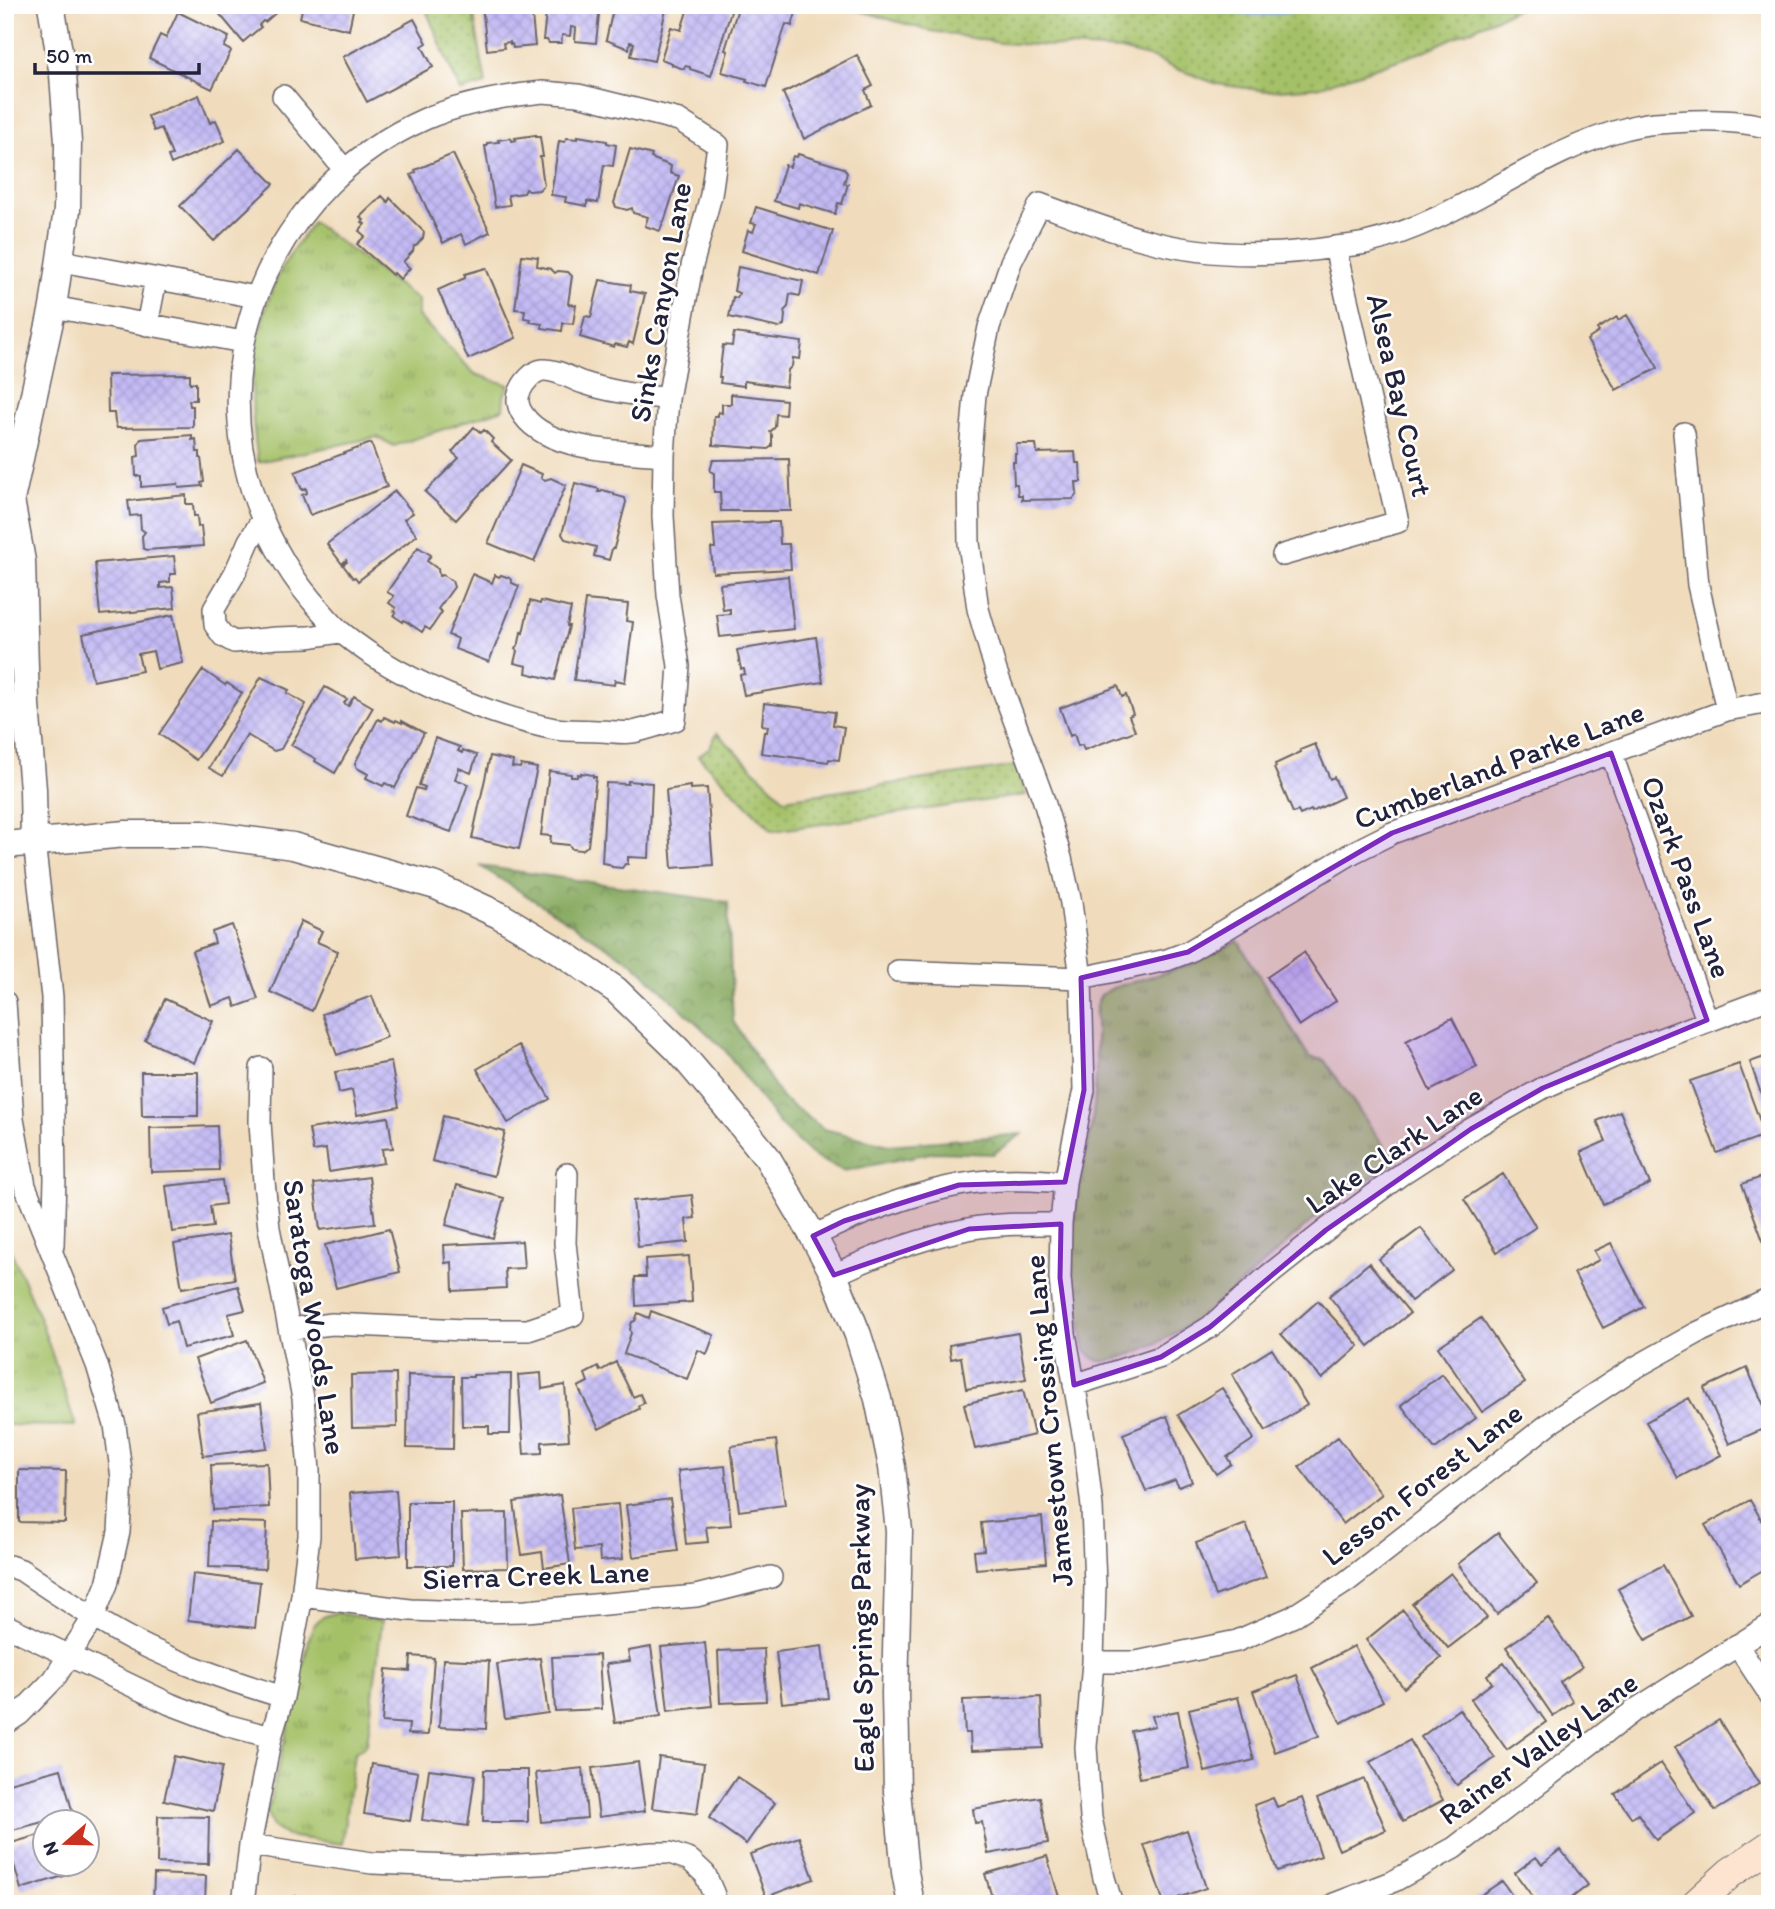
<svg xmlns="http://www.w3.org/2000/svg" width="1775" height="1909" font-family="Itim,sans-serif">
<defs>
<pattern id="grass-dots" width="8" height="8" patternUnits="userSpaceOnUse" patternTransform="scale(1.75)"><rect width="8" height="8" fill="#a5c168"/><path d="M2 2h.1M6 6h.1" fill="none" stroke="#869c57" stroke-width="1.8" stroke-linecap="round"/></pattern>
<pattern id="forest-crowns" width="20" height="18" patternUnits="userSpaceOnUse" patternTransform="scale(1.75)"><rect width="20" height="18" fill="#84a75c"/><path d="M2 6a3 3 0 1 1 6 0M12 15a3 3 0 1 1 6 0" fill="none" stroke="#6c884d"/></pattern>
<pattern id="park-tufts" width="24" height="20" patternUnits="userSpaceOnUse" patternTransform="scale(1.75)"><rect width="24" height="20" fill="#a5c168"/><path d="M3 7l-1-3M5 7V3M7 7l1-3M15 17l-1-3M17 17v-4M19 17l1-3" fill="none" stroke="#869c57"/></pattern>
<pattern id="building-cross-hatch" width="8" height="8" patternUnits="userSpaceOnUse" patternTransform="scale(1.75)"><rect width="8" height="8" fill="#c3baf4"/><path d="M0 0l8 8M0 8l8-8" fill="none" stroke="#a7a0d2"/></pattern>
</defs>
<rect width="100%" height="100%" fill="#fff"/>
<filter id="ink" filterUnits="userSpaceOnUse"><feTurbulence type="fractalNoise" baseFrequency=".0143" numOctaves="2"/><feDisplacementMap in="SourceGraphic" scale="14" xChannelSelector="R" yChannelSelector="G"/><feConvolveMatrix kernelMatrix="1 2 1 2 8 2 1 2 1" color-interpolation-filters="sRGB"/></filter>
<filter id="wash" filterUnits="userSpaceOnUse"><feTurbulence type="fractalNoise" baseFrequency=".00686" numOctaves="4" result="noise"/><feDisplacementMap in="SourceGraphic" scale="28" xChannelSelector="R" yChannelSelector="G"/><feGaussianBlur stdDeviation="1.57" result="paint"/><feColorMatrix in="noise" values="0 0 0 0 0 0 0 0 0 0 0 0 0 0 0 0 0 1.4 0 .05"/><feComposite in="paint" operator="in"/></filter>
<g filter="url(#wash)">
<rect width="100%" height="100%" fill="#f0dcbc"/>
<path fill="url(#grass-dots)" stroke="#647252" stroke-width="2" d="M424,5H472L486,84L460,91Z
M841,5H1525L1422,52L1318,87L1267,91L1217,84L1169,66L1156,59L1121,50L1000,43L926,30Z
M717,733L784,799L1016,766L1026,795L773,831L698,756L710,747Z"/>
<path fill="url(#forest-crowns)" stroke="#53644c" stroke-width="2" d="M480,866L728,902L733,1021L782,1098L824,1129L889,1145L1022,1134L993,1154L935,1152L844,1171L814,1157L780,1125L724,1049L633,963Z"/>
<path fill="url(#park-tufts)" stroke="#647252" stroke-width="2" d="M313,222L418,300V316L475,374L509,385L504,396L503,409L394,446L377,437L258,462C256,448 254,433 253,419C250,371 258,320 278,276C287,257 301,239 313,222Z
M1238,941L1309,1057L1324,1060L1395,1162C1371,1178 1346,1193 1324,1211C1262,1261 1203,1330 1126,1356C1118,1358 1109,1363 1100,1361C1093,1360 1088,1353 1084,1348C1079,1316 1072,1284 1072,1252C1072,1209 1084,1170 1091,1129C1098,1089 1096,1046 1096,1005L1101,995L1113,988L1190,965Z
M5,1237L42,1324L76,1426L5,1425Z
M337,1613L382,1621L367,1744L354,1753L342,1844L287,1836L273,1827L267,1813L308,1646C310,1627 317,1615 337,1613Z"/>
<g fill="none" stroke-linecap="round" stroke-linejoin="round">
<path stroke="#71a5dd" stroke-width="6" d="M1212,5L1218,9C1250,14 1278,16 1308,5"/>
</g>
<g id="blocks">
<path fill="url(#building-cross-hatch)" d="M212,5H273L278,11L265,22L263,21L259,25L261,27L243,42Z
M303,5H354L349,30L300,18Z
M482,5H531L535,46L513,48L512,44H510V42L503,43L504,48L487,50Z
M547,5H600L596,43L575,41L576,28L571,27L570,36L562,35L561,43H549L547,40H543Z
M614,5H667L654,61L631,56L634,43L630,42L629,49L606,40Z
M689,5H733L711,76L690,69V67L685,66L684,69L672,65V63L661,59L671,27L681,30Z
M739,5L798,6L792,26L786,24L766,87L746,81L747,79L722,72L728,51L725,50Z
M178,12L229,37L224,47L231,51L212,89L149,58L160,35L166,38Z
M414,19L427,43L422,46L433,67L367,102L343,57Z
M857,55L873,86L865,90L871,105L804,139L783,93Z
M199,95L210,123L216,120L225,141L171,164L168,156L172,155L161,128L154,131L148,116Z
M536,135V137H540L543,157H540L544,185L539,190L529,191L526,189L524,193L508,195L510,205L495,207L485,146H487V143L499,142L498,140L511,138L512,141L516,140L515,138Z
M578,136L607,141V143L616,145L613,166L604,165L598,203L587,201V206L565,202L566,197L551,195L559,141L565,142L566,138L578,139Z
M239,149L274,184L214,241L180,206Z
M630,149L652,155L651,158L671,166L670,173L679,176L664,222H663L660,231L645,226L648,217L633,213L632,208L627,210L616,207L614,203Z
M453,154L490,232L466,244L461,234L443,243L411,175L416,172L415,170Z
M798,154L844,168L847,173L844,183L848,184L842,204L838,203L835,214L799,203L798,208L774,201L785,165L790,167L793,156L797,157Z
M382,196L388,202L390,198L424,232L423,238L416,246H414L413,251L403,262L410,268L400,279L394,273L392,275L357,244L365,236L359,231L365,224L362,222L364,220L360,217Z
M756,207L833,231L819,275L742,251L748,230L753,232L756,224L751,223Z
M522,255L538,257L537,266L551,269L555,273L558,271L568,272L572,276L568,304L576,305L573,324L563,323L562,331L542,328V324L530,322L531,319L524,318L525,310L515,309Z
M738,267L803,281L800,296L790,294L788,307L784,311L785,315L784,325L779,328L729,317L733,297L737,298L739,293L734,291Z
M486,268L516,338L468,359L438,290L465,278V274Z
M600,280L631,285L630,291L645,294L633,344L629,342L627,347L615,344L614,347L580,337L585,316L591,317Z
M1627,315L1658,368L1616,390L1587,340L1599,332L1597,329L1617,317L1618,320Z
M734,333L802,342L800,359L793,358L792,366L788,370L786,387L744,381V386L720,383L721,377H719L723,345L732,346Z
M190,374V383H196V400H189L190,406H193V427L117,428L115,422L114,413H108L107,375Z
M731,394L786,400L785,415L776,414L775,427L770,432L772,435V446L768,449L713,445L714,416H718V412L722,413V404H731Z
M474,427L481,433L484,430L493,439L491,442L511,460L456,520L425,492L459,458L452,452Z
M192,435V440L196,439L197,452H200V458H201L204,482L201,483L202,486L179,488L178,484L141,487V476H136L135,457L139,456L138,444L141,439Z
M371,443L387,487L310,515L302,495L307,493L306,488L302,490L295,472Z
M1016,444H1036L1037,453L1075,452L1076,463H1080L1081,482H1076L1077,494L1073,499L1022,500V495H1018L1017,484H1014L1013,462H1015V454H1017Z
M789,459L791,511H721L720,492H714V473L710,471L713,460Z
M521,465L542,474L541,478L545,480L551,478L566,485L534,562L488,543Z
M575,483L599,489L598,492H601L602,490L614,493V495L625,498L626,502L614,548L612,549L609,560L594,556L596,547L565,539L562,534Z
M395,491L413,513L404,519L417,535L358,581L355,577L353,578L343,565L347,562L346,560L342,564L327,544Z
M186,495V504H193L194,516H197L198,527L201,526L203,546L146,550L143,548L142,536L145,532L141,529L140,515L130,516L128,501Z
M771,522H779L780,544H789L791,569L713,573L711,548H715L713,524Z
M418,547L431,555L427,561L438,569L439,576L443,575L452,581L454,587L438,609L442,612L430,630L425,627L422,632L404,620L403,622L394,616L396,612L394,611L396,608L389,603L394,596L387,592Z
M174,556L176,574H170V582L160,583V588L173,587L175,608L100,615L95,563Z
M472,574L492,583L495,575L499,577L501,575L510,578L512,583L519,586L489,662L455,649L458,639L448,635Z
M788,576L794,629L720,637L717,615L730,614V609L723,610L720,584Z
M585,600L628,604L626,621L633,622L625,682L615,680L614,685L574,680Z
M530,601L540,604L541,601L571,608L567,626H569L555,680L526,673L527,666L514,663L517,651L515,649L519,643L521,632L523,633Z
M173,615L183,663L157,669L153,651L138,654L142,671L93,681L83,634Z
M816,637L823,682L744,695L740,675L745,674L744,669H741L737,650Z
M203,670L225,685L227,683L242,693L196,760L159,734Z
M261,677L289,690L287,693L306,704L281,749L274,751L247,735L223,776L209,768Z
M1118,686L1122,697L1126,695L1133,714L1129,716L1135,731L1084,750L1082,745L1078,746L1074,734L1070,736L1060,708Z
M325,687L347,699L344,703L348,706L354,696L373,707L335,773L315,761L316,759L291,745Z
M764,703L835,712L833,725L844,727L839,760L829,759L828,762L761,753L764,732H767L768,726L762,725Z
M384,717L395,722L396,720L402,723V721L424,733L395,788L385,783L383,786L366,778L368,774L357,768L355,763L378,719L382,721Z
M435,738L460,747L458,751L462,753L463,750L477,755L471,773L459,768L455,779L468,784L451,832L406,816L416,788L424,790L425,787L419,785Z
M1315,744L1330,779L1334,777L1343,797L1312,812L1311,810L1300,815L1298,811L1293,813L1274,768L1276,767L1275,764L1301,752L1300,750Z
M490,756L513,761L512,767L520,768L521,765L537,768L519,849L472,838Z
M549,771L571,774V777H577L578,774L581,775V773L593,775V777H596L588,846L581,850L572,849L569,845L550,843L551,836L541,835Z
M628,781L652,783L649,858L628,857V864H625L622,868L612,867L609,864L602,863L606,783L628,784Z
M690,786V789L707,788L713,865L672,868L666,790Z
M301,921L322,931L317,942L338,951L312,1011L270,992Z
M232,925L258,999L236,1007L233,998L211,1006L192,951L215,943L212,932Z
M1304,952L1336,1001L1299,1026L1267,977Z
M372,996L387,1037L337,1055L322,1014Z
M165,999L213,1021L194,1063L145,1040Z
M1452,1018L1477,1067L1430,1091L1406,1041Z
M519,1045L550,1099L508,1123L477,1069Z
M1770,1055V1116H1769L1750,1062Z
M391,1062L399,1107L357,1115L352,1090L339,1093L335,1072Z
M1739,1064L1765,1135L1717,1153L1690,1081Z
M141,1072H198V1116H142Z
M1620,1111L1650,1184L1603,1204L1581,1152L1606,1141L1597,1121Z
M443,1116L505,1132L494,1176L432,1161Z
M388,1117L393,1148L382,1149L384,1163L329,1172L326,1149L313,1151L309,1129Z
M217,1126L219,1170L151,1172L150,1128Z
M1503,1174L1536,1227L1497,1252L1464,1199Z
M1770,1174V1245L1765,1246L1742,1184Z
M369,1177L375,1223L320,1230L314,1184Z
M222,1180L225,1204L210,1206L213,1227L172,1232L166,1186Z
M457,1185L504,1198L493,1238L446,1225Z
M692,1195L695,1218L686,1219L688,1242L638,1247L633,1201Z
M1421,1228L1452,1270L1411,1301L1379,1259Z
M389,1229L400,1272L336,1288L325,1245Z
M228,1235L235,1279L182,1288L174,1244Z
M522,1241L524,1268L505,1269L506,1288L453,1291L452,1262L445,1263L444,1245Z
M1611,1243L1644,1307L1603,1328L1574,1273L1599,1260L1594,1251Z
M689,1256L692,1302L636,1306L635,1277H646L645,1259Z
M1369,1263L1410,1313L1369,1346L1329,1296Z
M238,1286L245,1310L228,1314L234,1335L183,1348L176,1321L167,1324L162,1307Z
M1318,1301L1359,1346L1322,1379L1281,1334Z
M651,1311L714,1335L707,1354L698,1350L687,1379L624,1354L631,1333L630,1329L632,1322L635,1321L638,1313L649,1318Z
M1481,1318L1525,1383L1482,1412L1438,1347Z
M1018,1333L1026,1379L966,1389L961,1357L951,1359L949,1345Z
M247,1340L263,1383L211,1403L195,1359Z
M1272,1349L1307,1405L1266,1431L1232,1374Z
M616,1362L633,1397L640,1394L644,1403L638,1406L639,1409L599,1429L578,1387L588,1382L585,1374L598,1367L600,1371Z
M1747,1368L1770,1419V1426L1729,1444L1704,1388Z
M541,1373L542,1389L565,1385L569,1440L542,1442V1453L524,1454L518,1375Z
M396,1374L397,1427L352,1428L351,1375Z
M511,1374L510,1434H489V1426H462L461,1377H473V1375Z
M1442,1374L1476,1418L1435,1449L1401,1405Z
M408,1375L454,1376L453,1449L407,1448Z
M1222,1388L1254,1439L1227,1457L1231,1464L1216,1474L1178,1415Z
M1023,1390L1034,1435L975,1449L964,1404Z
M1689,1398L1721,1455L1678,1478L1646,1422Z
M261,1403L267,1448L203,1456L197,1412Z
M1167,1416L1192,1482L1179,1487L1175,1480L1146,1491L1123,1434Z
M1338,1437L1382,1494L1343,1524L1299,1467Z
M776,1440L785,1505L739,1511L731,1446Z
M267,1463L269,1507L213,1510L211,1465Z
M725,1466L731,1525L706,1527L708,1542L686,1544L678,1471Z
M19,1470L66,1471L65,1523L19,1522Z
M396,1490L401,1555L355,1559L350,1493Z
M560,1495L570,1564L544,1568L542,1552L522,1555L514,1502Z
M670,1499L678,1551L633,1557L626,1505Z
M1750,1500L1770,1535V1566L1739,1584L1705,1525Z
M408,1502H452V1566H408Z
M618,1504L623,1559L600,1561L599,1548L575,1550L571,1508Z
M507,1513L508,1568L463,1569L461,1514Z
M1042,1517L1046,1563L976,1569L974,1551L984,1550L981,1523Z
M211,1521L267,1523L265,1569L209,1567Z
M1246,1524L1266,1577L1215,1596L1196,1543Z
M1498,1533L1537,1583L1497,1614L1458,1564Z
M1663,1565L1691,1616L1646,1640L1618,1589Z
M1451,1573L1487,1618L1448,1648L1412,1604Z
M193,1574L260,1582L255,1628L188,1620Z
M1403,1610L1441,1658L1404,1688L1366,1640Z
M1548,1618L1582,1667L1560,1682L1573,1702L1553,1716L1506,1647Z
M705,1643L712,1706L668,1711L661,1647Z
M822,1646L828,1698L782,1703L776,1652Z
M1354,1646L1383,1701L1341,1723L1312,1668Z
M651,1647L661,1716L615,1723L606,1664L630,1661L628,1651Z
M764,1649L766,1701L720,1703L718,1651Z
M599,1655L602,1709L555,1711L552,1657Z
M411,1656L434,1658L428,1735L408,1734L409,1724L382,1722L386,1669L410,1671Z
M540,1658L548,1713L505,1719L497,1664Z
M443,1659L489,1661L486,1729L439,1727Z
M1504,1663L1546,1722L1507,1750L1471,1699L1492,1683L1487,1675Z
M1297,1675L1319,1736L1275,1752L1253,1691Z
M1041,1697L1043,1748L971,1751L970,1733H965L963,1700Z
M1238,1697L1254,1760L1205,1772L1189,1709Z
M1459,1709L1495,1758L1457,1785L1421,1737Z
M1178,1711L1189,1768L1140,1778L1131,1731L1155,1726L1152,1716Z
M1719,1720L1759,1784L1715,1811L1675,1747Z
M1410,1740L1443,1800L1403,1822L1370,1762Z
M174,1756L222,1767L213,1811L164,1800Z
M659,1757L704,1763L697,1814L652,1808Z
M638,1762L645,1811L599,1817L592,1768Z
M1661,1763L1695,1813L1656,1840L1638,1814L1632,1818L1615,1794Z
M372,1764L418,1772L410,1821L364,1814Z
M583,1768L587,1818L541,1822L536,1773Z
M61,1769L73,1814L5,1832V1784Z
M429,1769L475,1775L468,1826L422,1820Z
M484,1770H528V1822H483Z
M737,1777L775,1803L746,1844L709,1818Z
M1364,1779L1386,1830L1339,1850L1317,1799Z
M1040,1797L1048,1843L988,1854L982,1822L975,1823L973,1809Z
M1273,1798L1277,1807L1302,1798L1321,1856L1277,1871L1254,1805Z
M158,1816L209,1817L208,1864L157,1863Z
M1187,1830L1206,1888L1164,1903L1144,1845Z
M46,1833V1864H67L70,1874L21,1889L8,1844Z
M799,1837L814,1879L766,1897L750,1854Z
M1561,1850L1588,1885L1564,1904H1538L1515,1873L1536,1857L1542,1864Z
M1047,1856L1061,1904H994L985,1874Z
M154,1874L206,1876L205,1904H153Z
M1502,1881L1518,1904H1468Z
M295,1896L341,1901V1904H294Z"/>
</g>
</g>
<g filter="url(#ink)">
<use href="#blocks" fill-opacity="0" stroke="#6a6368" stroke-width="2"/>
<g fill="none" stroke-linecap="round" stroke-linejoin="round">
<defs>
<path id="minor" d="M543,92L578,95L679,120L718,145L711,195L692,266L668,399L664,455L663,516L668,595L679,666L675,720C661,724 647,729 633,732C622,734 610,731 600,731C585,730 570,731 555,729C525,723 494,713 466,702C422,685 377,662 341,632C334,626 328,619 322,612C290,578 268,538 253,494C204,342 281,183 425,119C463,103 503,96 543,92Z
M283,96L344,169
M61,261L256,297
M53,307L243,342
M147,325L156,279
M1684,433L1698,585L1727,710
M664,455C624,452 549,451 524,416C518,408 516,399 520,391C524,382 533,371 543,370C557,369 571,379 584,383C611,392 640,395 668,399
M262,520L249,541L235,573L214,609L215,625L223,636L234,642L276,638L309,637L340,632
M1283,555L1398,522L1335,247
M1611,753L1707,1020
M34,842L52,997L55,1179L53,1246
M898,971L1081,978L1167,960L1188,952L1354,852L1392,833L1727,710L1770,702
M5,1002L13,1119L25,1186L97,1365L115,1425L122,1478L119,1532L107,1584L93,1618L54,1679L20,1714L5,1724
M813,1236C869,1209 944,1181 1005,1180C1025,1179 1045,1181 1065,1182
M834,1275C876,1255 922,1238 968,1229C998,1223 1030,1224 1061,1224
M290,1329L332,1324L464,1330H528L573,1315L565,1243L567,1174
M1074,1385L1161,1357L1210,1327L1269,1275L1326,1230L1403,1173L1471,1129L1543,1088L1620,1054L1770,998
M5,1567L9,1566L21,1570C57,1594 93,1619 131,1639C179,1664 231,1681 283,1697
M302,1596L410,1610L467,1612L526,1611L696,1596L771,1577
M5,1625L170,1704L226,1725L271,1737
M1737,1645L1770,1695
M1093,1662H1136L1237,1641L1292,1617L1346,1582L1550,1423L1631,1370L1697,1333L1770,1299
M250,1845L372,1863L480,1867L556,1863L652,1853H670L690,1860L705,1874L714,1895L716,1904
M243,1904L250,1845L271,1737L283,1697L302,1596L309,1536V1471L303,1398L269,1228L264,1182L260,1122L261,1068
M1112,1904L1104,1878L1091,1818L1086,1747L1093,1662L1095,1585L1092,1507L1084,1439L1065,1333L1060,1278L1061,1224L1065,1182L1084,1090L1081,978L1071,903L1061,858L1043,798L996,671L978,609L969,543L968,476L975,395L989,327L1011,262L1040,204C1075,217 1110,231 1145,240C1207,257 1272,257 1335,247C1345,246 1356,245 1366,243C1460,221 1535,152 1628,128C1648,122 1670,122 1691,121C1716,120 1746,121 1770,128
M1334,1904L1394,1881L1454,1848L1635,1710L1770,1625"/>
<path id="tertiary" d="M11,500L22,561L26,705L33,789L34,842
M5,513L11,500L53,307L67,210L68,142L63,75L51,5
M5,845L126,834H203L293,846L436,886L499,915L561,952L616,990L678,1050L724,1104L767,1157L813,1236L834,1275L858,1335L878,1399L892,1467L899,1531L895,1693L897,1791L905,1872L911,1904"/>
<path id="secondary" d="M1696,1904L1730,1873L1770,1846"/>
</defs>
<use href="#minor" stroke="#6a6368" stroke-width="24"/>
<use href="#tertiary" stroke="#6a6368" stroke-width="29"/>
<use href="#secondary" stroke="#6a6368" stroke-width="32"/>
<use href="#minor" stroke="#fff" stroke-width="21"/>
<use href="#tertiary" stroke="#fff" stroke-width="26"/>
<use href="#secondary" stroke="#fde4d1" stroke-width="30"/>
</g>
</g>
<path fill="#7b2cbf" fill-opacity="0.2" stroke="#7b2cbf" stroke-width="5" stroke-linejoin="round" d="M1611,753L1707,1020L1543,1088L1471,1129L1326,1230L1210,1327L1161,1357L1074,1385L1060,1278L1061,1224L969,1229L834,1275L813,1236L844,1221L959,1185L1065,1182L1084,1090L1081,978L1188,952L1392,833Z"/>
<g text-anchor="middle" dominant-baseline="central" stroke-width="5" stroke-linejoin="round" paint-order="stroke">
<g font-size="30" fill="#22223b" stroke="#fff">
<text transform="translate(660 302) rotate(-80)">Sinks Canyon Lane</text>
<text transform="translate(1400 395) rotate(77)">Alsea Bay Court</text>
<text transform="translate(1499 765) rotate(-21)">Cumberland Parke Lane</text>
<text transform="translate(1687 877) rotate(70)">Ozark Pass Lane</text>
<text transform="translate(1394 1149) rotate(-34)">Lake Clark Lane</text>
<text transform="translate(315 1317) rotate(81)">Saratoga Woods Lane</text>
<text transform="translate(1048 1421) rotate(-95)">Jamestown Crossing Lane</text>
<text transform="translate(1422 1484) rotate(-38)">Lesson Forest Lane</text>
<text transform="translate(536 1575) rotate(-2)">Sierra Creek Lane</text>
<text transform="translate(861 1628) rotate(-91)">Eagle Springs Parkway</text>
<text transform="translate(1538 1748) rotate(-36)">Rainer Valley Lane</text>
</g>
</g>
<rect width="1775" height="1909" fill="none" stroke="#fff" stroke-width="28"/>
<g transform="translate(66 1843) rotate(250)"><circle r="33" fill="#ffffff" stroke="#a7a7b1" stroke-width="2"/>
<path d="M0-5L12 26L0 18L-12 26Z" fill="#c8321e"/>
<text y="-10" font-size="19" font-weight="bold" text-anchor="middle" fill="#22223b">N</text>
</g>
<path d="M35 63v10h164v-10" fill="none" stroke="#22223b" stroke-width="3.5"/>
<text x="46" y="63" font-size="21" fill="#22223b" stroke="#ffffff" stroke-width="5" paint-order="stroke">50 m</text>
</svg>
